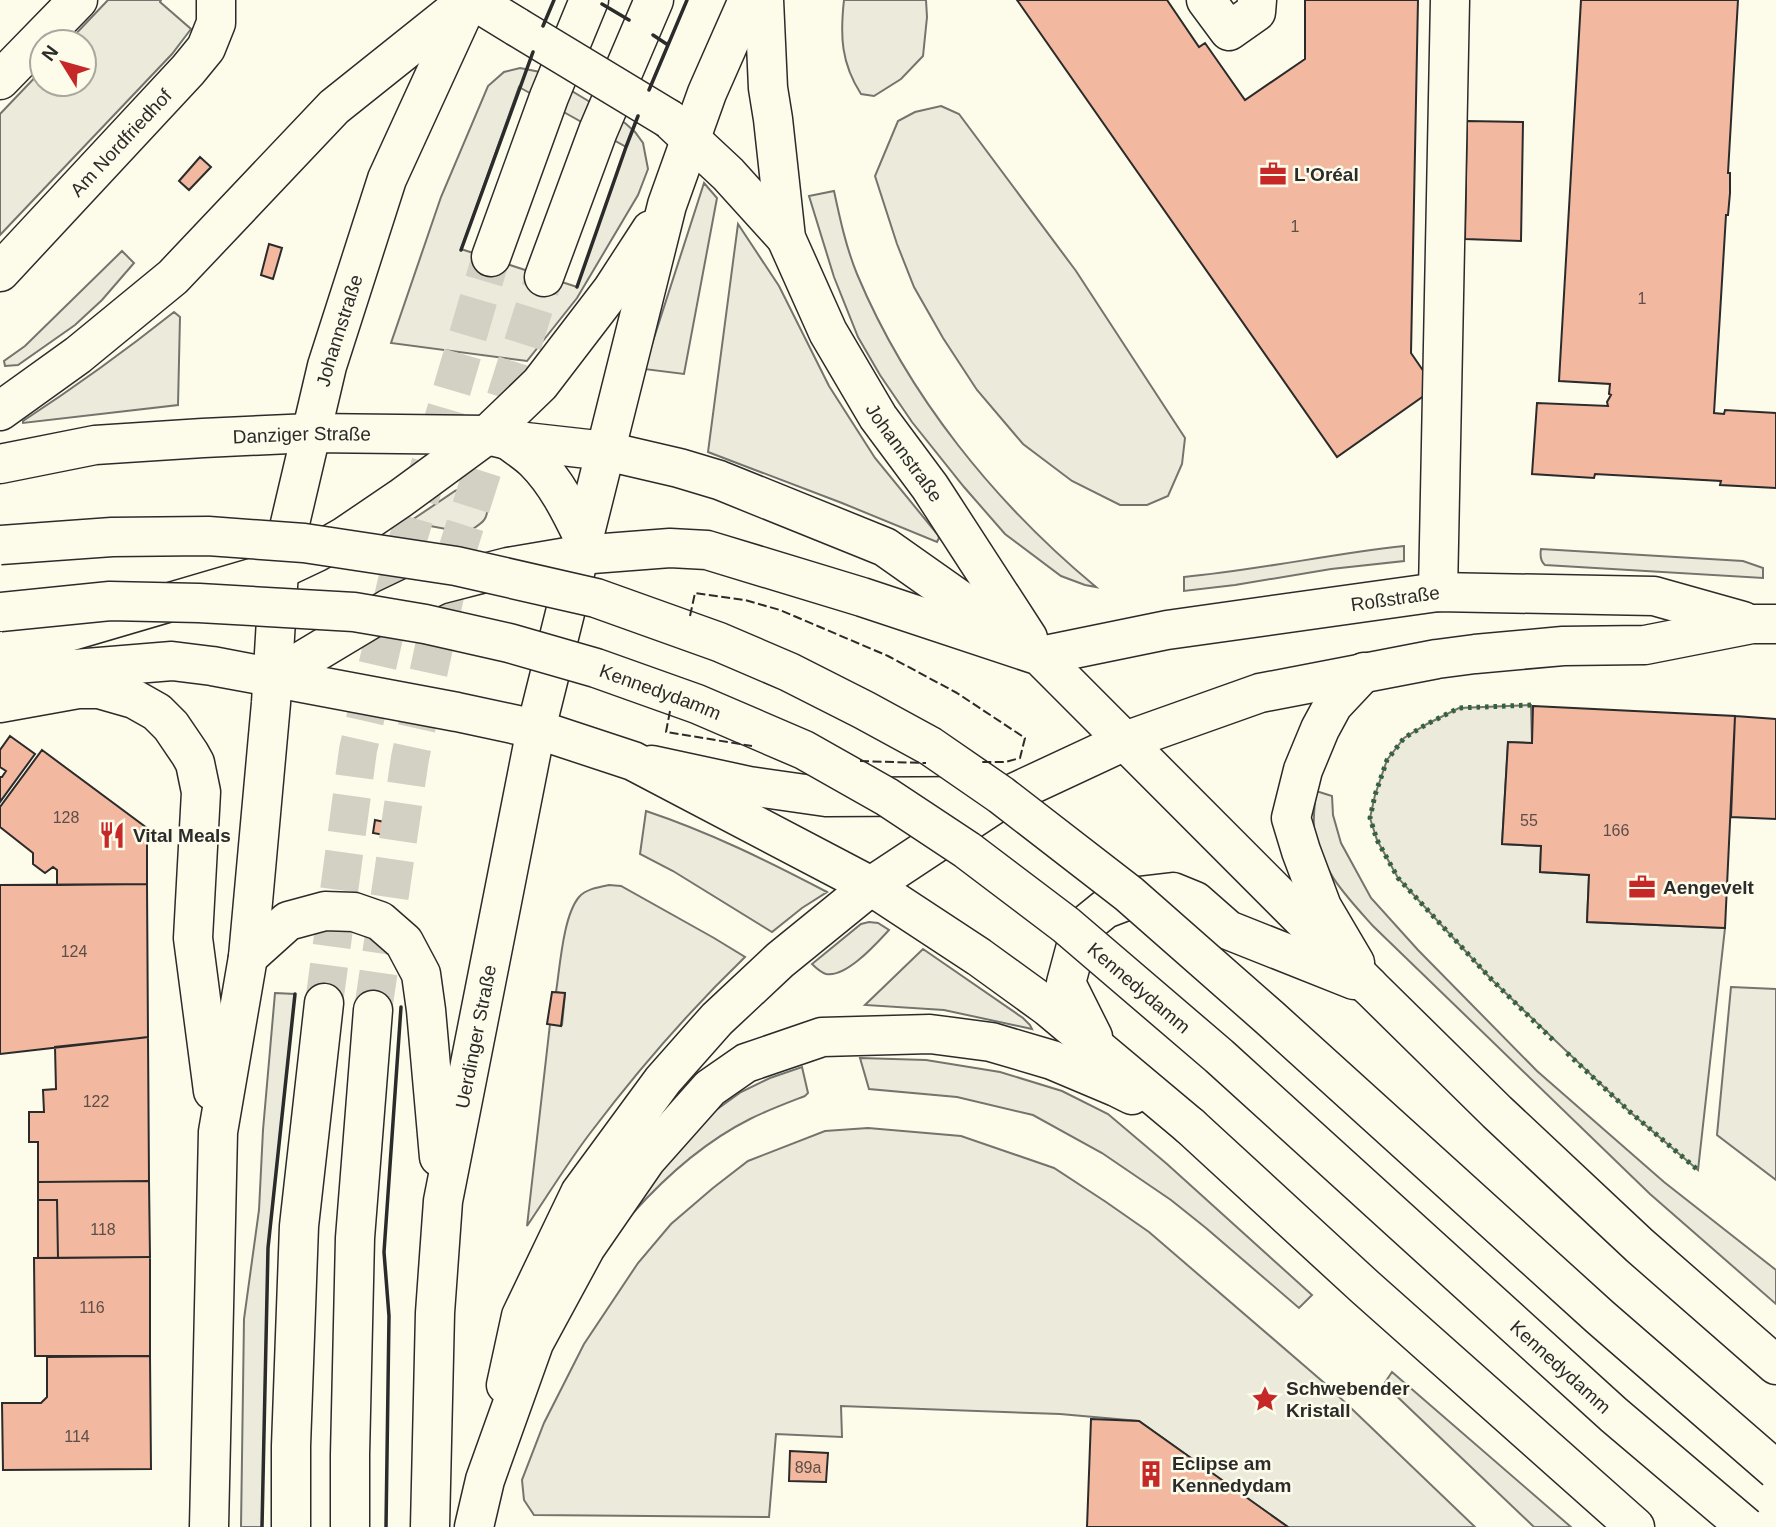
<svg xmlns="http://www.w3.org/2000/svg" width="1776" height="1527" font-family="Arial,sans-serif">
<rect width="100%" height="100%" fill="#fdfbea"/>
<path fill="#ecebdb" stroke="#74746e" stroke-width="2" fill-rule="evenodd" d="M844,0H926L927,17L923,56L901,79L874,96L861,94C841,63 840,36 844,0Z
M520,68L540,72L625,123L635,132L643,143L648,169L638,195L577,298L527,361L391,343L441,197L488,86L504,72ZM519,87L626,147L577,287L461,249Z
M941,106L959,114L1076,271L1185,438L1182,464L1168,496L1147,505H1120L1072,481L1023,444L977,390L943,338L914,287L897,244L875,176L898,121L915,112Z
M704,183L717,198L684,374L644,369Z
M834,191C840,219 846,247 857,274C908,396 995,503 1096,587L1085,585L1061,576L1005,534L964,487L912,422L880,375L858,337L834,277L809,196Z
M738,224L779,286L829,386L875,458L938,535L939,538L937,542L842,503L708,452Z
M122,251L134,263L102,300L75,325L18,365L5,366L4,361L25,346Z
M174,312L180,317L178,405L23,423V421C75,387 125,351 174,312Z
M462,488L487,505C489,522 479,524 467,533L409,522L455,491Z
M1404,546V561L1331,569L1235,585L1184,591V577C1258,570 1330,554 1404,546Z
M1541,549L1743,561L1763,568V578L1545,565C1540,561 1540,555 1541,549Z
M1531,705L1532,743L1508,742L1502,844L1541,846L1540,872L1589,875L1587,922L1725,928L1698,1170L1630,1112L1492,980L1398,878L1377,840L1370,818L1375,795L1387,760L1404,738L1427,724L1459,708Z
M1316,791L1332,796L1333,815L1341,843L1371,898L1418,950L1537,1071L1664,1182L1776,1270V1304L1650,1194L1373,926C1347,897 1320,870 1314,829C1313,817 1315,803 1316,791Z
M646,811C709,832 768,861 827,892L802,908L772,932L673,871L640,854Z
M609,885L621,886L714,938L745,957C689,1011 638,1070 591,1132C568,1162 548,1195 527,1226L550,1024L562,1025L565,994L556,992C560,967 563,916 579,897C586,889 599,887 609,885Z
M869,922L878,923L889,930C876,944 846,978 826,974C820,972 816,968 812,964L861,924Z
M923,949L1023,1018L1030,1025L1032,1029L944,1010L865,1005Z
M275,993L295,994L268,1248L262,1527H241L244,1319L259,1210L263,1130Z
M860,1058L926,1060L1000,1072L1062,1091L1108,1114L1167,1164L1312,1295L1299,1308L1206,1228L1171,1200L1102,1153L1033,1115L957,1097L869,1089Z
M802,1067L808,1093L805,1096C787,1103 768,1110 750,1119C704,1142 666,1176 632,1214L625,1209L698,1123L741,1092L770,1078Z
M868,1128L961,1136L1054,1168L1106,1202L1149,1232L1329,1387L1475,1527H1288L1139,1421L1060,1414L841,1406L842,1437L776,1434L769,1517L534,1515L524,1500L522,1480L544,1423L584,1344L638,1263L671,1224L713,1188L748,1161L825,1131Z
M1392,1372L1571,1527H1534L1384,1384Z"/>
<path fill="#eceadb" stroke="#74746e" stroke-width="2" d="M108,0H161L160,2L191,29L172,54L0,235V114L42,70V84H84V42H68Z
M1731,987L1776,989V1180L1717,1135Z"/>
<path fill="#f2b8a0" stroke="#2b2b2b" stroke-width="2" d="M1017,0H1167L1199,47L1205,43L1245,100L1305,59V0H1418L1411,353L1435,388L1337,457Z
M1581,0H1738L1728,173H1730V193L1728,215H1726L1714,413L1724,414L1725,410L1776,413V488L1720,485L1721,481L1595,474L1594,478L1532,474L1537,403L1608,406L1607,402L1611,395L1609,394L1610,384L1559,381Z
M1467,121L1523,122L1521,241L1465,239Z
M200,157L211,167L189,190L179,181Z
M269,244L282,248L273,279L261,275Z
M1533,706L1735,716L1725,928L1587,922L1589,875L1540,872L1541,846L1502,844L1508,742L1532,743Z
M1735,716L1776,719V819L1731,817Z
M10,736L35,754L0,802V777H2L6,771L0,767V750Z
M42,750L147,828V884L57,885V870L53,867L45,873L33,864V853L0,827V807Z
M375,820L409,827L407,839L373,833Z
M147,884L148,1037L0,1054V885Z
M552,992L565,993L561,1026L547,1024Z
M148,1037L149,1181L38,1182V1142H29V1112H44L43,1090L56,1089L55,1047Z
M149,1181L150,1257L58,1258L57,1200H38V1182Z
M38,1200H57L58,1258H38Z
M150,1257V1356H35L34,1258Z
M150,1356L151,1469L3,1470L2,1403H41L47,1397V1357Z
M1091,1419L1139,1421L1288,1527H1087Z
M790,1451L828,1453L826,1482L789,1481Z"/>
<g fill="none" stroke-linecap="round" stroke-linejoin="round">
<path stroke="#d3d1c4" stroke-width="38" stroke-dasharray="38 19" stroke-linecap="butt" d="M324,1003L358,750L401,563L491,257
M373,1010L410,758L450,573L544,277"/>
<defs>
<g id="minor">
<path d="M473,0L517,27"/>
<path d="M1206,0L1229,31L1256,12L1257,0"/>
<path d="M0,80L78,0"/>
<path d="M669,119L728,174L786,238"/>
<path id="s1" d="M0,272L188,70L206,48L216,23V0"/>
<path d="M1438,592L1450,0"/>
<path id="s2" d="M1040,656L1167,630L1438,592L1654,596L1743,621"/>
<path d="M652,765L749,786L826,797L1007,796"/>
<path d="M1355,963L1322,907L1301,851L1291,818L1303,770L1320,729L1333,705L1364,672"/>
<path d="M506,1385L521,1316L580,1193L663,1080L717,1019L780,960L871,886L1007,796L1125,741L1260,693L1437,659L1475,654L1563,646L1645,645L1752,624H1776"/>
</g>
<g id="major">
<path id="s3" d="M764,0L768,88L773,119L786,238L828,332L878,417L930,487L1028,638"/>
<path d="M491,257L549,97L589,0"/>
<path d="M544,277L598,131L654,0"/>
<path d="M0,411L78,355L173,277L334,107L463,4"/>
<path d="M508,440C517,447 527,453 535,461C556,482 570,510 583,537"/>
<path id="s4" d="M0,464L95,445L203,438L311,433L487,435L508,440L606,451L679,468L719,480L885,547L1007,633"/>
<path d="M0,652L279,570L317,552L345,536L401,498L487,435L540,384L612,290L651,230"/>
<path d="M0,675L172,661L212,666L457,712L536,729L633,761L871,886L979,957L1048,1007L1190,1126"/>
<path d="M273,678L388,609L438,585L508,567L579,555L670,548L707,550L862,597L1040,656L1369,986"/>
<path d="M0,703L78,689H99L134,699L157,712L171,726L190,754L195,763L201,792L193,938L213,1091"/>
<path d="M248,957L288,921L325,911L354,912L380,921L404,942L421,974L426,1010L439,1157"/>
<path d="M1093,1037L1066,983L1077,942L1089,922L1105,909L1139,896L1173,892L1195,901L1228,930L1354,980"/>
<path id="s5" d="M209,1527L218,1132L248,957L271,703L279,570L327,366L387,179L469,0"/>
<path d="M291,1527V1446L299,1226L324,1003"/>
<path d="M350,1527V1455L355,1238L373,1010"/>
<path id="s6" d="M430,1527L435,1313L443,1201L536,729L667,205L707,93L748,0"/>
<path d="M474,1527L485,1480L534,1343L586,1247L646,1160L710,1088L746,1063L822,1037L930,1034L991,1042L1052,1060L1116,1087L1132,1095"/>
</g>
<path id="highway" d="M1369,986L1497,1112L1640,1246L1776,1365
M1190,1126L1365,1287L1635,1527"/>
</defs>
<use href="#minor" stroke="#2b2b2b" stroke-width="41"/>
<use href="#major" stroke="#2b2b2b" stroke-width="41"/>
<use href="#highway" stroke="#2b2b2b" stroke-width="41"/>
<use href="#minor" stroke="#fdfbea" stroke-width="38"/>
<use href="#major" stroke="#fdfbea" stroke-width="38"/>
<use href="#highway" stroke="#fdfbea" stroke-width="38"/>
<defs>
<path id="minor-bridge" d="M517,27L669,119"/>
<g id="highway-bridge">
<path d="M0,545L112,537L208,536L304,543L456,566L596,598L719,642L789,672L864,710L930,746L1001,795L1129,894L1270,1018L1600,1317L1776,1470"/>
<path id="s7" d="M0,612L110,601L199,603L354,612L425,624L509,643L596,668L697,704L804,750L887,797L967,850L1066,925L1219,1056L1614,1415L1746,1527"/>
</g>
</defs>
<use href="#minor-bridge" stroke="#2b2b2b" stroke-width="41" stroke-linecap="butt"/>
<use href="#highway-bridge" stroke="#2b2b2b" stroke-width="41" stroke-linecap="butt"/>
<use href="#minor-bridge" stroke="#fdfbea" stroke-width="38"/>
<use href="#highway-bridge" stroke="#fdfbea" stroke-width="38"/>
<path stroke="#34623c" stroke-width="5" stroke-dasharray="3.5 5" stroke-linecap="butt" d="M1531,705L1459,708L1427,724L1404,738L1387,760L1375,795L1370,818L1377,840L1398,878L1492,980L1554,1041
M1567,1053L1630,1112L1698,1170"/>
<path stroke="#2b2b2b" stroke-width="2" stroke-dasharray="9 3.5" stroke-linecap="butt" d="M690,616L695,593L745,600L780,610L888,656L957,693L1025,738L1020,758L1005,762H982
M670,711L666,732L752,746
M860,761L926,763"/>
<path stroke="#2b2b2b" stroke-width="3.5" d="M602,4L629,20
M543,26L554,0
M653,35L668,45L669,42
M649,90L687,0
M461,250L533,52
M577,287L626,147L638,116
M262,1527L268,1248L295,994
M386,1527L389,1316L384,1252L401,1007"/>
</g>
<defs>
<symbol id="office-bare" viewBox="-9 -9 18 18"><path d="M-6-3h4V-5.5h4V-3h4V5H-6ZM-1-4.5V-3h2v-1.5ZM-6 0V1H6V0Z" fill="#c62828" stroke="#fdfbea" stroke-width="2.5" paint-order="stroke"/></symbol>
<symbol id="restaurant-bare" viewBox="-9 -9 18 18"><path d="M-5-6h1v4h1v-4h1v4h1v-4h1v5L-1.5 .5V6h-2V.5L-5-1ZM5-6V6H3V1.5H1.5Q1.5-4 5-6Z" fill="#c62828" stroke="#fdfbea" stroke-width="2.5" paint-order="stroke"/></symbol>
<symbol id="sight-bare" viewBox="-9 -9 18 18"><path d="M0-6L1.8-2.2L6-1.7L2.9 1.2L3.7 5.4L0 3.3L-3.7 5.4L-2.9 1.2L-6-1.7L-1.8-2.2Z" fill="#c62828" stroke="#fdfbea" stroke-width="2.5" paint-order="stroke"/></symbol>
<symbol id="building-bare" viewBox="-9 -9 18 18"><path d="M-4-6H4V6H1V3H-1V6H-4ZM-2.5-4.3h1.7v1.8h-1.7ZM.8-4.3h1.7v1.8H.8ZM-2.5-1h1.7V.8h-1.7ZM.8-1h1.7V.8H.8Z" fill="#c62828" stroke="#fdfbea" stroke-width="2.5" paint-order="stroke"/></symbol>
</defs>
<g fill-rule="evenodd">
<use href="#office-bare" x="1254" y="155" width="38" height="38"/>
<use href="#restaurant-bare" x="93" y="816" width="38" height="38"/>
<use href="#office-bare" x="1623" y="868" width="38" height="38"/>
<use href="#sight-bare" x="1246" y="1380" width="38" height="38"/>
<use href="#building-bare" x="1132" y="1455" width="38" height="38"/>
</g>
<g text-anchor="middle" dominant-baseline="central" stroke-width="5" stroke-linejoin="round" paint-order="stroke">
<g font-size="16" fill="#5d4e48">
<text x="1295" y="226">1</text>
<text x="1642" y="298">1</text>
<text x="66" y="817">128</text>
<text x="1529" y="820">55</text>
<text x="1616" y="830">166</text>
<text x="74" y="951">124</text>
<text x="96" y="1101">122</text>
<text x="103" y="1229">118</text>
<text x="92" y="1307">116</text>
<text x="77" y="1436">114</text>
<text x="808" y="1467">89a</text>
</g>
<g font-size="19" fill="#2b2b2b" stroke="#fdfbea">
<text stroke="none"><textPath href="#s1" startOffset="177">Am Nordfriedhof</textPath></text>
<text stroke="none"><textPath href="#s5" startOffset="1208">Johannstraße</textPath></text>
<text stroke="none"><textPath href="#s4" startOffset="304">Danziger Straße</textPath></text>
<text stroke="none"><textPath href="#s3" startOffset="485">Johannstraße</textPath></text>
<text stroke="none"><textPath href="#s2" startOffset="360">Roßstraße</textPath></text>
<text stroke="none"><textPath href="#s7" startOffset="672">Kennedydamm</textPath></text>
<text stroke="none"><textPath href="#s7" startOffset="1239">Kennedydamm</textPath></text>
<text stroke="none"><textPath href="#s6" startOffset="494">Uerdinger Straße</textPath></text>
<text stroke="none"><textPath href="#s7" startOffset="1806">Kennedydamm</textPath></text>
</g>
<g font-size="19" font-weight="bold" fill="#2b2b2b" stroke="#fdfbea" text-anchor="start">
<text x="1294" y="174">L'Oréal</text>
<text x="133" y="835">Vital Meals</text>
<text x="1663" y="887">Aengevelt</text>
<text x="1286" y="1388">Schwebender<tspan x="1286" dy="22">Kristall</tspan></text>
<text x="1172" y="1463">Eclipse am<tspan x="1172" dy="22">Kennedydam</tspan></text>
</g>
</g>
<g transform="translate(63 63) rotate(307)"><circle r="33" fill="#fdfbea" stroke="#a9a89e" stroke-width="2"/>
<path d="M0-5L12 26L0 18L-12 26Z" fill="#c62828"/>
<text y="-10" font-size="19" font-weight="bold" text-anchor="middle" fill="#2b2b2b">N</text>
</g>
</svg>
